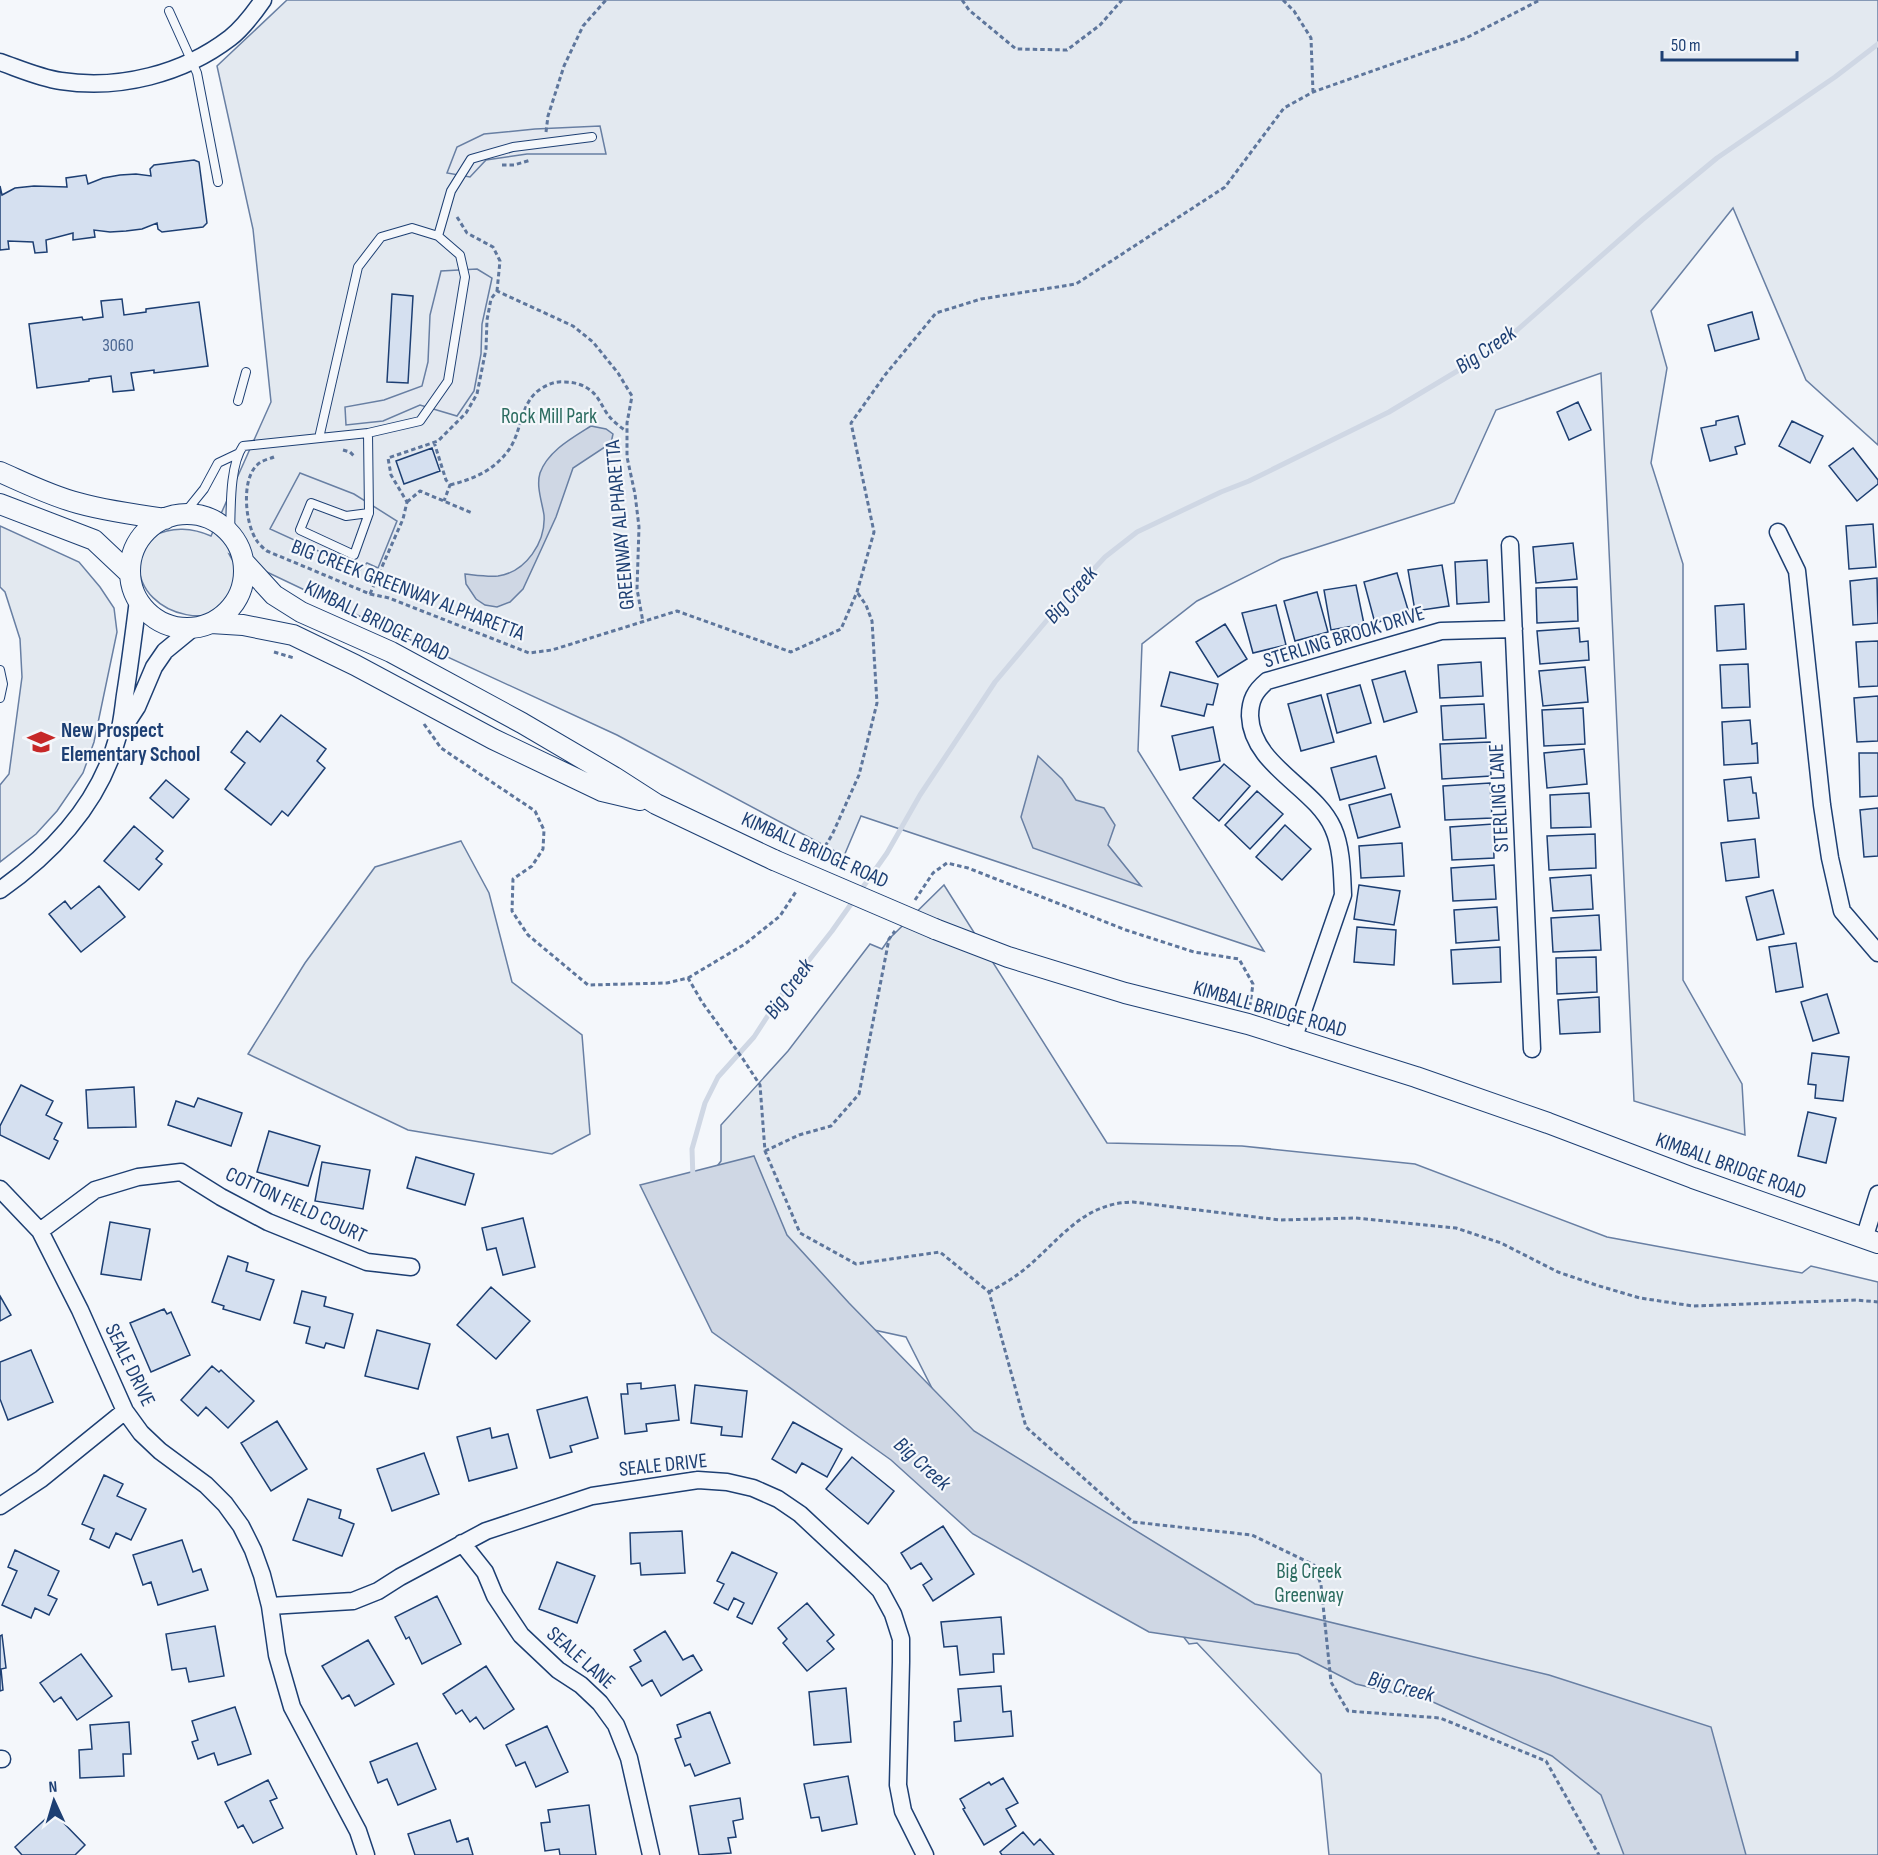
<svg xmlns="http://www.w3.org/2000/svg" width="1878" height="1855" font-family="'Sofia Sans Condensed',sans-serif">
<rect width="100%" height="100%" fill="#f4f7fb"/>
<path fill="#e3e9f0" stroke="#687fa3" stroke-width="1.5" d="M287,0H1878V445L1806,380L1733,208L1651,311L1667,368L1651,463L1683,564V980L1742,1084L1745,1135L1634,1101L1601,373L1496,410L1454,503L1281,559L1197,601L1142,644L1138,751L1264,951L861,816L844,856L617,735L376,624L229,554C231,558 236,565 237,570C238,574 237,579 237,584C234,636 137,621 139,562C139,552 145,540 154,536C172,526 193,528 211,536L271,402L253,229L217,66Z
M0,526L79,562L100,587L114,608L117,632L94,742L83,773L57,811L36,834L0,862V785L9,774L22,677L20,639L5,592L0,587Z
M461,841L489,893L512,982L582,1035L590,1134L552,1154L408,1130L248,1054L305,963L375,867Z
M944,885L1107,1143L1242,1146L1415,1164L1607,1237L1802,1273L1811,1266L1878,1282V1855H1329L1321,1774L1197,1643L1189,1644L1138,1578L976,1475L906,1337L805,1315L706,1181L721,1161V1125L788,1051L870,944L882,949L889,939Z"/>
<path fill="#e3e8f0" stroke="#687fa3" stroke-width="1.5" d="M600,126L606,154H527L486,160L470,177L447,173L457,147L484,134L535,129Z
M477,269L492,278L482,324L481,354L474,391L457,416L420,405L383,421L346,425L345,407L384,400L422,386L428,362L430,315L441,271Z
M300,473L354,494L397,521L378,568L367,563L360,570L270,529Z"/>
<path fill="#cfd7e4" stroke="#687fa3" stroke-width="1.5" d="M591,426L606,429L613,434L611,443L573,468L556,517L535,563L523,589L510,602L497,607L485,605L476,599L466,584L465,574C475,575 487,577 498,576C526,572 546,542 544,515C542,502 536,486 540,473C548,451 572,438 591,426Z
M1038,756L1062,779L1076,800L1104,808L1115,825L1108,845L1141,886L1033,848L1021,817Z
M754,1156L787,1235L849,1303L974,1431L1255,1604L1549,1675L1711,1727L1746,1855H1624L1601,1795L1552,1756L1433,1702L1356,1684L1298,1654L1149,1632L973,1534L891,1460L712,1332L640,1185Z"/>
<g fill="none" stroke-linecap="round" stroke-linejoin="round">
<path stroke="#cfd7e4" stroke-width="5" d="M693,1179L692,1149L705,1103L718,1077L754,1037L780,997L832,931L887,853L920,795L995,682L1053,613L1105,557L1137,532L1221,492L1249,481L1389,412L1499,346L1642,220L1717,158L1835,77L1878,44"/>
</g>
<path fill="#d5e0f0" stroke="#1d3f73" stroke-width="1.5" d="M194,160L199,162L207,223L203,227L162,232L158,229L157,223L142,229L126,231L110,232L94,230L95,237L73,240V233L46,240L47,252L35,253L33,242L8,241L9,249L0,250V186L2,195L15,188L34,186L67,187L66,178L86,175L88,184L103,178L120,175L136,174L151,176L150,169L154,165Z
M392,294L413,296L408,383L387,382Z
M122,299L124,315L146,312V309L199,302L208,366L154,373V370L131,373L134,390L113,392L111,376L89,379V381L37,388L29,324L82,317L83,320L103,317L101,301Z
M1752,312L1759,339L1715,351L1708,325Z
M1578,402L1591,430L1569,440L1557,412Z
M1738,416L1745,444L1735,447L1737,454L1710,461L1701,428L1716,425V421Z
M1792,421L1823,436L1810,463L1779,446Z
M432,448L440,471L404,484L396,461Z
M1853,448L1878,480V484L1857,501L1829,466Z
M1873,524L1876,567L1849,569L1846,526Z
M1573,543L1577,579L1536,583L1533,547Z
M1487,560L1489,602L1457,604L1455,562Z
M1442,565L1449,606L1415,611L1408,570Z
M1397,573L1409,613L1375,623L1364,582Z
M1877,578L1878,623L1853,625L1850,581Z
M1356,585L1364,624L1331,630L1324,590Z
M1577,587L1578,621L1537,623L1536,588Z
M1317,592L1328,632L1295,641L1284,601Z
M1744,604L1746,649L1717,651L1715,606Z
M1276,605L1286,645L1253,653L1242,613Z
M1225,624L1247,659L1218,677L1196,642Z
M1579,628L1580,642L1588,641L1589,660L1540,664L1537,631Z
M1878,641V686L1859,687L1856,642Z
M1481,662L1483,696L1440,698L1438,665Z
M1748,664L1750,707L1722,708L1720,665Z
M1585,667L1588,702L1543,706L1539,671Z
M1405,671L1417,712L1384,722L1372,680Z
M1170,672L1218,684L1213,705L1207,704L1204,716L1161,706Z
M1360,685L1371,723L1337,733L1327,694Z
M1321,695L1334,742L1301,751L1288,704Z
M1878,696V741L1857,742L1854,698Z
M1484,704L1486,738L1443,740L1441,706Z
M1583,708L1585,744L1544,746L1542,710Z
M281,715L326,749L317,761L325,768L288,816L282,811L271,825L225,789L245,763L231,752L247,731L260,742Z
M1750,720L1752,744L1757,743L1758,763L1724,765L1722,722Z
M1213,727L1220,761L1180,770L1172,736Z
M1490,742L1491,776L1442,779L1440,744Z
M1584,749L1587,784L1547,788L1544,753Z
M1859,753H1878V796L1860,797Z
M1376,756L1385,788L1340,800L1331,768Z
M1224,764L1250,786L1219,821L1193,798Z
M1751,777L1753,793H1756L1759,818L1728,821L1724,780Z
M166,780L189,799L173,818L150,798Z
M1490,783L1492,818L1445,820L1443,786Z
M1257,791L1283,814L1250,849L1225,825Z
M1589,793L1591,827L1551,828L1550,795Z
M1391,794L1400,827L1358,838L1349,805Z
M1878,808V856L1864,857L1860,810Z
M1493,824L1494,858L1452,860L1450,827Z
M1285,825L1311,849L1282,880L1256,857Z
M134,826L163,851L156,859L162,864L139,890L104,861Z
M1595,834L1596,868L1549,870L1547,836Z
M1755,839L1759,877L1726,881L1721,843Z
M1402,843L1404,876L1361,878L1359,846Z
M1494,865L1496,899L1453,901L1451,868Z
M1591,875L1593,909L1553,911L1550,878Z
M1359,885L1400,891L1394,925L1354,919Z
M99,886L125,917L81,952L49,914L65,901L71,909Z
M1773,890L1784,934L1757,940L1746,897Z
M1497,907L1499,940L1456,943L1454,910Z
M1599,915L1601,950L1553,952L1551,918Z
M1357,927L1396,930L1394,965L1354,962Z
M1796,943L1803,987L1776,992L1769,947Z
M1500,947L1501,982L1453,984L1451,950Z
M1596,957L1597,992L1557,994L1556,958Z
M1827,994L1839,1033L1813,1041L1801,1002Z
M1599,997L1600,1032L1560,1034L1558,1000Z
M1812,1053L1849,1057L1843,1101L1815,1098L1816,1085L1808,1084Z
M21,1085L53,1101L46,1115L62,1123L54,1139L58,1141L49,1159L0,1135V1126Z
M134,1087L136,1127L88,1128L86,1090Z
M198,1098L242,1113L231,1146L168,1125L176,1101L194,1107Z
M1808,1112L1836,1118L1826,1163L1798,1156Z
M269,1131L320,1146L308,1186L257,1172Z
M416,1157L474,1174L465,1205L407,1188Z
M322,1162L370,1170L363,1209L315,1201Z
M523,1218L535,1267L503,1275L496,1248L487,1250L482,1228Z
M110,1222L150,1229L141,1280L101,1274Z
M228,1256L248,1263L246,1271L274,1280L260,1320L223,1309L224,1306L212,1302Z
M491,1287L530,1321L496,1359L457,1325Z
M302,1291L326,1297L324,1306L353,1314L344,1348L326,1343L324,1348L306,1343L310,1327L294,1323Z
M0,1296L11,1315L0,1321Z
M164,1309L167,1314L171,1312L190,1355L151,1372L130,1323Z
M377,1330L430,1344L418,1389L365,1376Z
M31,1350L53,1402L8,1420L0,1399V1362Z
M212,1366L219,1372L221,1370L254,1401L228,1428L206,1407L198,1416L181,1400Z
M641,1383V1389L675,1385L679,1420L646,1424L647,1431L625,1434L621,1394H628L627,1384Z
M695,1385L747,1391L742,1437L721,1435L722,1427L691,1423Z
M587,1397L598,1438L570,1446L572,1452L550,1458L537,1410Z
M277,1421L307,1469L271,1491L241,1443Z
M793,1422L842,1449L827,1477L802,1463L796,1473L772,1459Z
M490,1428L492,1438L508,1434L517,1468L469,1481L457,1437Z
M424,1453L439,1494L392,1511L377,1469Z
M852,1457L894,1491L868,1524L826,1489Z
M104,1475L123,1484L117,1496L146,1509L131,1540L116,1533L109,1548L90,1539L94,1529L82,1524Z
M308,1499L341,1510L339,1518L354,1524L342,1556L293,1540Z
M943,1526L974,1574L933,1601L923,1585L932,1579L921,1563L911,1569L901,1553Z
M682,1531L685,1573L641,1575L640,1563L631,1564L630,1533Z
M182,1540L193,1572L201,1569L208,1590L158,1605L151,1582L143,1585L133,1555Z
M15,1550L59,1571L48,1595L57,1599L49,1615L35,1608L31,1618L2,1605L17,1571L8,1567Z
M732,1552L777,1573L752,1624L737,1617L744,1603L734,1598L728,1610L714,1603L724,1584L717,1581Z
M557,1562L595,1576L577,1623L539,1609Z
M437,1596L461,1644L422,1664L409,1637L406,1639L395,1617Z
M807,1603L834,1635L827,1641L834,1649L807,1671L783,1643L787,1639L778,1628Z
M1001,1617L1004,1654H993L994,1672L960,1675L957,1646L944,1647L941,1622Z
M215,1626L224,1676L189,1682L186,1668L172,1670L166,1634Z
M665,1631L683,1660L693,1655L702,1670L661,1696L652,1680L642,1686L630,1667L641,1661L634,1650Z
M2,1635L6,1668L1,1669L3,1690L0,1691V1636Z
M368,1640L394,1684L355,1706L349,1695L342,1699L322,1666Z
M81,1654L112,1696L77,1720L61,1697L54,1702L40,1683Z
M486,1666L514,1709L484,1729L476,1717L470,1722L462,1710L456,1714L443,1694Z
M1001,1686L1003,1712L1011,1711L1013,1736L955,1741L954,1722L961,1721L958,1689Z
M846,1688L851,1742L814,1745L809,1692Z
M235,1707L251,1754L218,1765L214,1753L198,1759L192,1742L198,1740L192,1721Z
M710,1712L730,1763L695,1776L690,1764L685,1766L675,1739L681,1737L677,1725Z
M129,1722L131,1754H123L124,1776L80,1778L79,1750L92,1749L90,1725Z
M547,1726L568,1772L536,1787L525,1762L516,1766L506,1745Z
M417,1743L436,1789L398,1805L387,1779L378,1783L370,1762Z
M848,1776L857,1824L822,1831L819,1817L811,1818L804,1784Z
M1003,1778L1018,1803L1006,1809L1016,1826L984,1845L963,1809L965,1808L960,1799L989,1782L991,1785Z
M268,1780L277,1798L270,1801L283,1828L253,1843L243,1825L238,1828L225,1802Z
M740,1798L743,1819L733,1821L736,1837L728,1838L731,1853L699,1855L690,1806Z
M589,1805L596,1855H560L559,1849L545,1851L541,1823L550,1822L548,1810Z
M53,1812L85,1845L75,1855H22L15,1847Z
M450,1820L457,1842L468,1838L473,1855H415L408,1834Z
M1023,1832L1034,1845L1040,1839L1054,1855H1002L1000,1852Z"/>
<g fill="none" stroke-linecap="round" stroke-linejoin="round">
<defs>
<path id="service" d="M169,11L197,73L218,182
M238,401L246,372
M368,433L420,421L448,381L465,277L460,255L438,236L451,191L471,159L513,147L592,137
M319,438L358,267L381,237L412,228L438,236
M183,515L204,489L218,463L237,454
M230,535C231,511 229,466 243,446L368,433L369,513L354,555L300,530L311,503L346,516L369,513
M0,670L3,684L0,698"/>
<path id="minor" d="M0,62C20,69 40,78 61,81C119,90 183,74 230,38C243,28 254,13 263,0
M1778,532L1797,571L1822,805L1830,858L1842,911L1878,953
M1510,545L1532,1049
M122,730L137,707L154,667L165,651L193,628
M0,890C54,852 100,802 118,736C122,723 123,709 125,695C130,664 134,632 138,600
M1293,1040L1343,895C1342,874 1342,848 1333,828C1315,787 1252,766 1250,716C1250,700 1255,691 1267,681L1441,631L1514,629
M0,1189L40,1231L80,1310L125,1411L141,1433L160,1451L206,1485L225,1504L241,1526L253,1550L262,1575L270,1606L277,1655L292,1707L358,1831L366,1855
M40,1231L95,1190L138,1177L181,1172L221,1197L268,1222L367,1262L411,1267
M1864,1239L1878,1194
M0,1506L41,1479L125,1411
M462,1543L485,1572L495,1596L521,1635L558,1670L581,1685L600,1703L616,1725L629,1758L651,1855
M270,1606L353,1601L378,1591L400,1577L486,1531L592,1496L698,1480L727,1482L753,1488L778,1499L800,1514L861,1571L880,1590L893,1614L901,1639V1662L898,1785L903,1811L925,1855
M0,1759H2"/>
<path id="tertiary" d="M0,472C25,483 51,496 78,503C107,511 136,515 165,519
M0,504L94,540L129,573
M130 571a57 57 0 1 1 114 0a57 57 0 1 1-114 0Z
M243,561L274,595L301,612L391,652L522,723L614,777L656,804L774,860
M211,623L243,625L293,635L355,665L493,739L602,791L640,800
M935,929L1008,957L1125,993L1248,1024L1416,1077L1548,1123L1693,1178L1878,1243"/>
</defs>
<use href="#service" stroke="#1d3f73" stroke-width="10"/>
<use href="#minor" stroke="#1d3f73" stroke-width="19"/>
<use href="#tertiary" stroke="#1d3f73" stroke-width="22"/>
<path stroke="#5e769c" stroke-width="3" stroke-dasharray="4.5 3" stroke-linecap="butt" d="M962,0L969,10L1016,49L1067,50L1100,25L1122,0
M1283,0L1294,11L1311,38L1313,92
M546,132L548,116L564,66L583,26L606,0
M502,165H514L531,160
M457,217L467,233L493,247L500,261L497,291
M434,442L446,480L450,485L444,501
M343,450L350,452L355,457
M274,457C269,459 262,460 257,465C241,480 245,524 257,541C259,544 263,548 267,551L370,594L389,598L529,653L552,650L677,611L791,652L841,629L857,592L874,532L851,423L885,375L936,313L981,299L1076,284L1225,187L1284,108L1313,92L1466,38L1540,0
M450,485C473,479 493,471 508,451C523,431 519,402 542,388C549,384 556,381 564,382C573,382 582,384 590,390C598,396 601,404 606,412C611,420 619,426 626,431
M407,502L420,491L472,513
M370,594L403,519L407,502L391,475L388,458L438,441L466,413L477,394L486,349L487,320L491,299L497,291L573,326L593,342L618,373L632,396L627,423V457L635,494L639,527L637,589L643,622
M274,652L294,658
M424,724L441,748L535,811L544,830L543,849L532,866L513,879L512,911L528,935L588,985L667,983L688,978L702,1002L743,1059L760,1085L765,1151L800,1233L856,1264L940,1252L989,1292L1026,1427L1133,1522L1252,1535L1314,1565L1321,1585L1331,1682L1348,1711L1440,1718L1546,1761L1599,1855
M817,859L832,835L859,775L877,703L872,621L866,605L857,592
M915,900L933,873L947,863L968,868L1126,930L1194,952L1239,959L1253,984L1250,1005
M688,978L745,944L780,916L797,890
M765,1151L799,1135L831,1126L859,1094L889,939L895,931
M989,1292C998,1287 1009,1281 1017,1275C1057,1246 1078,1203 1133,1202L1280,1220L1355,1218L1456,1228L1501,1243L1558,1272L1596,1285L1640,1298L1693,1306L1856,1300L1878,1302"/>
<use href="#service" stroke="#f4f7fb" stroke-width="8"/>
<use href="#minor" stroke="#f4f7fb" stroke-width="16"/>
<use href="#tertiary" stroke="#f4f7fb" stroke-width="20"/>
<defs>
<path id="tertiary-bridge" d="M774,860L935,929"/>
</defs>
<use href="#tertiary-bridge" stroke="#1d3f73" stroke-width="22" stroke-linecap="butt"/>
<use href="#tertiary-bridge" stroke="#f4f7fb" stroke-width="20"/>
</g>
<defs>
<symbol id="school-bare" viewBox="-9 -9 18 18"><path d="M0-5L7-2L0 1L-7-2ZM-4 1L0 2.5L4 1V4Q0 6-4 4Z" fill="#c62828" stroke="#f4f7fb" stroke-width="2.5" paint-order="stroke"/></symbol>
</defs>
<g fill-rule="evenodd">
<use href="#school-bare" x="22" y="723" width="38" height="38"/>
</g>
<g text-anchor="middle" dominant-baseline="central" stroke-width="4.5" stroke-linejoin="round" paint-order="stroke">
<g font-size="18" fill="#4b6792">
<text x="118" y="345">3060</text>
</g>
<g font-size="21" fill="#2c6c60" stroke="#f4f7fb">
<text x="549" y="416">Rock Mill Park</text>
<text x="1309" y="1571">Big Creek<tspan x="1309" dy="24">Greenway</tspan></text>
</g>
<g font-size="21" fill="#1d3f73" stroke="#f4f7fb">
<text transform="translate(620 525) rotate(-95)">GREENWAY ALPHARETTA</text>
<text transform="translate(408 590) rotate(21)">BIG CREEK GREENWAY ALPHARETTA</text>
<text transform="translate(377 621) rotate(26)">KIMBALL BRIDGE ROAD</text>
<text transform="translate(1344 637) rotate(-17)">STERLING BROOK DRIVE</text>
<text transform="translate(1499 798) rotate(-93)">STERLING LANE</text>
<text transform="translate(815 850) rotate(24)">KIMBALL BRIDGE ROAD</text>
<text transform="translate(1270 1009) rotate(16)">KIMBALL BRIDGE ROAD</text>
<text transform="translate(1731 1166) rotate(20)">KIMBALL BRIDGE ROAD</text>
<text transform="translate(296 1205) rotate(25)">COTTON FIELD COURT</text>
<text transform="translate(130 1365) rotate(64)">SEALE DRIVE</text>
<text transform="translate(663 1465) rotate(-6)">SEALE DRIVE</text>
<text transform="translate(581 1658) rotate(41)">SEALE LANE</text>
</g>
<g font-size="21" font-weight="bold" fill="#1d3f73" stroke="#f4f7fb" text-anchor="start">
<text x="61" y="730">New Prospect<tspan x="61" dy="24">Elementary School</tspan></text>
</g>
<g font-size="22" font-style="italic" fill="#1d3f73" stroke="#f4f7fb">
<text transform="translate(1486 350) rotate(-34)">Big Creek</text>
<text transform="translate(1071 595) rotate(-49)">Big Creek</text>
<text transform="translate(789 989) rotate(-54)">Big Creek</text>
<text transform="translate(922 1464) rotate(42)">Big Creek</text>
<text transform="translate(1401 1687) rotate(15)">Big Creek</text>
</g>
</g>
<g transform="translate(54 1801) rotate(356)" stroke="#f4f7fb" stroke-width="4.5" paint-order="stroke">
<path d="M0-4.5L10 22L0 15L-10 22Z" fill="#1d3f73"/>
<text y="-9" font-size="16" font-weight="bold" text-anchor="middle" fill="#1d3f73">N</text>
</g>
<path d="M1662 51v9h135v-9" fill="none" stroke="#1d3f73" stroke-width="3"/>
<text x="1671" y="51" font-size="18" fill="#1d3f73" stroke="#f4f7fb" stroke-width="4.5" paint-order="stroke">50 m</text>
</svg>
